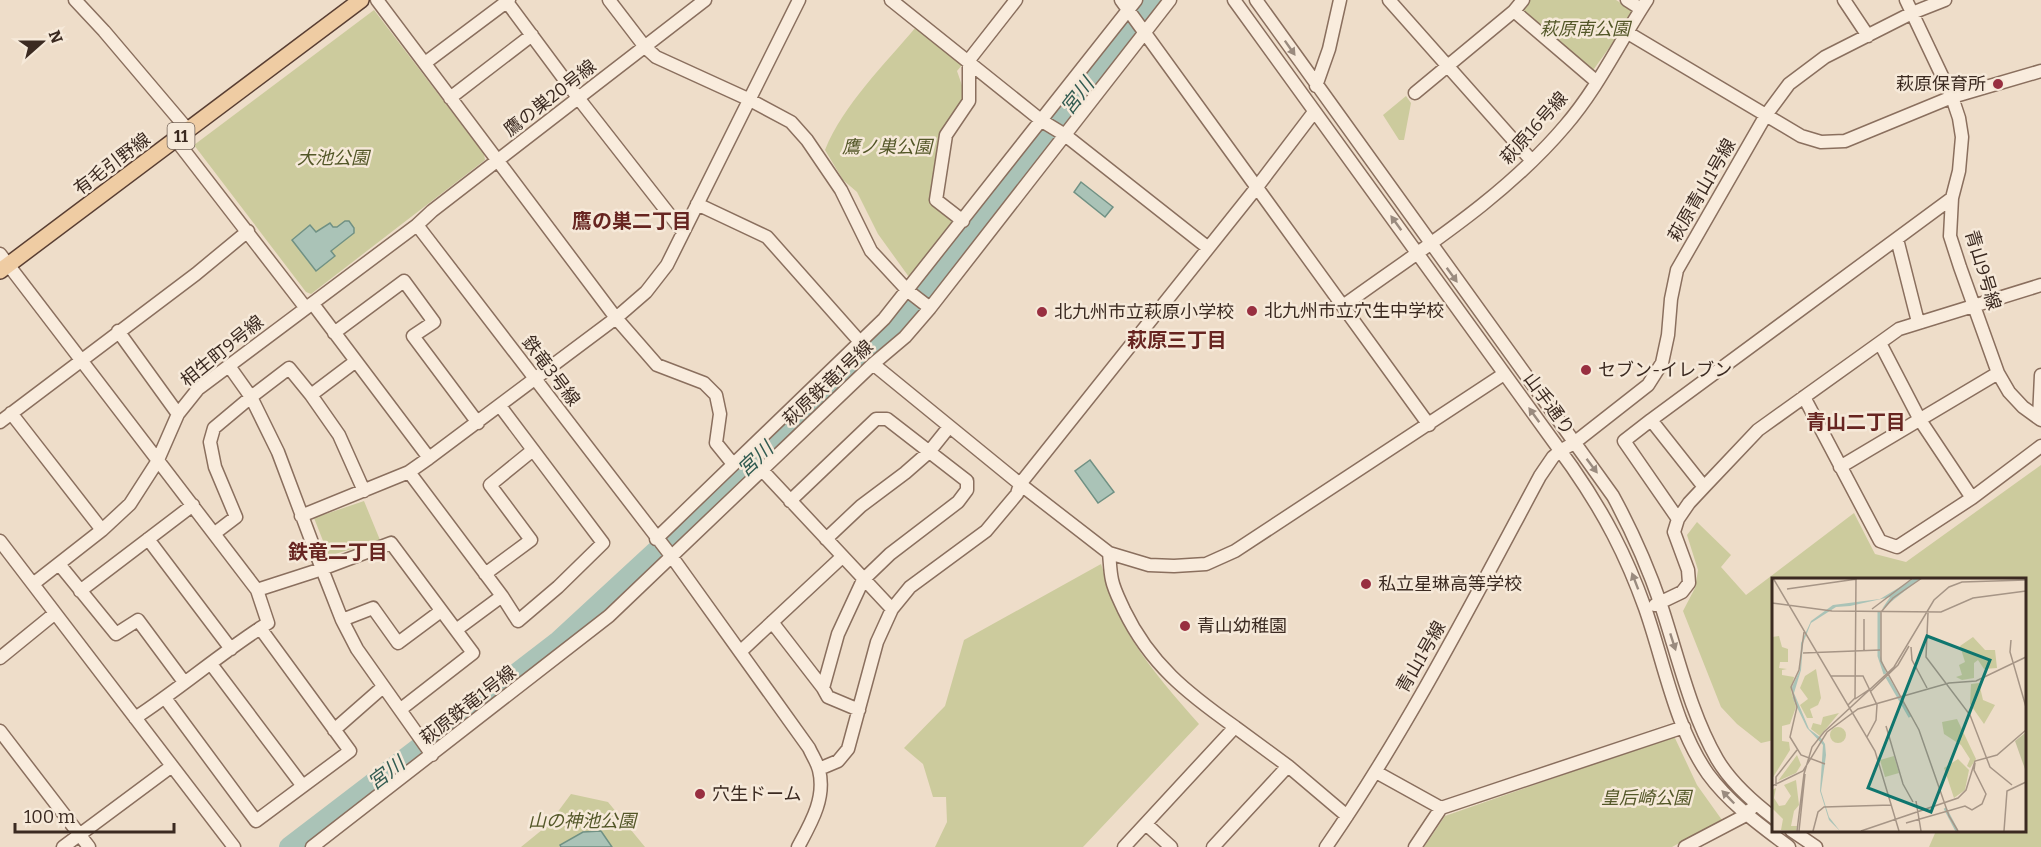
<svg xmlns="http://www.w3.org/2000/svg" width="2041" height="847" font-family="Bitter,'Noto Sans JP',serif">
<rect width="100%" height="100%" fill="#eeddc9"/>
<path fill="#cccb9d" d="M1529,0H1616L1635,12L1591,73L1521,10Z
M374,10L484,154L485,160L311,294L306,292L194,145Z
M916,27L962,65L957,71L966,97L941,130L931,200L954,222L909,277L878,234L857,192L843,180L825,150C843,105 885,64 916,27Z
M1406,96L1411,103L1404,140H1399L1383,115Z
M2041,465V847H1929L1936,831L2024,830V580H1774V740L1761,743L1737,724L1721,707L1683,611L1695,588L1698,570L1687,535L1697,522L1731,555L1721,567L1746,595L1854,513L1875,554L1906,562Z
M364,501L380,540L329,556L314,518Z
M1101,564C1110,590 1118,618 1133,641C1152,671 1176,698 1199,724L1083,847H935L947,822L946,797H933L923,764L904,748L945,706L964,640Z
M1674,736L1697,785L1722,820L1672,847H1424L1445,816Z
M571,794L608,802L645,847H521L548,825Z"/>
<path fill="#aac3b7" stroke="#709184" stroke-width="1.5" d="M1081,182L1113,207L1105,217L1074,192Z
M345,221H349L354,228V233L331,251L335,256L316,271L292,240L310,225L316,232L330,223L333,227H337Z
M1090,460L1114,492L1098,503L1075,471Z
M601,831L612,847H561L560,845L583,832Z"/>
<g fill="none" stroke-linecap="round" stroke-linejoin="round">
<path stroke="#aac3b7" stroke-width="20" d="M289,847L557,642L876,348L915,306L1151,0"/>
<defs>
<path id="minor" d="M75,0L104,31L188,130
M377,0L616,318L657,365L704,383L716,395L720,414L716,443L733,464
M609,0L645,47L656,57L748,99L791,122L807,140L841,190L871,251L908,291L930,308
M891,0L1042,121L1065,135L1207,247
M1121,0L1429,425
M1234,0L1572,467C1604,513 1626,555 1645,608C1664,662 1675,727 1708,774C1730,804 1760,825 1789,847
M1256,0L1613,496C1632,531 1648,567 1661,605C1678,656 1690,712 1717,759C1731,783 1753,802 1774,818
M1389,0L1532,161
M1627,0L1641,9
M1844,0L1868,36
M1906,0L1952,97L1959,118L1962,137L1959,171L1952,198L1950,236L1960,267L1998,373L2009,392L2023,407L2041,420
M507,2L579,99L683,232
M1514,11L1597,82
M1628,33L1801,136L1821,142L1845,141L1952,97L2041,71
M425,63L509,0
M1316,86L1329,49L1340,0
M1415,93L1514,11L1523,0
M450,98L532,35
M176,140L305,307
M697,204L767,237L861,343
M963,221L936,200L946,135L969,101V60L1016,0
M417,225L672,557L809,748C812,755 817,762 819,770C826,798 811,823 798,847
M1897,239L1918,322
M0,254L257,590L268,623C222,652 181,688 135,718
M313,304L429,458
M1343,306C1420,250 1503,199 1565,126C1598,88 1620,41 1647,0
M118,331L178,414
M334,333L404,281L434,322L413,336L478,423
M1880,343L1920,420L1972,498
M873,364L1020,484L1109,553L1149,565L1174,566L1206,564L1235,551L1504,374
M229,366L251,397L278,452L322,569L342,620L357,649L432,755
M311,395L356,361
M1804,397L1880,541L1897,547L1972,498L2041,446
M11,413L102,530
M2039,418L2041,375
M1651,420L1624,441L1678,519
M0,422L196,274L248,231
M1840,467L1998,373
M762,470L892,609
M409,472L502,596L518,621L558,587L603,543L500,406
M1704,487L1651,420L1952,198
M301,516L409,472L429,458L616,318L646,292L667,265L799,0
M215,533L236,517L215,467L210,442L214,428L251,397L289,368L311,395L339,435L364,491
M148,539L231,649
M656,539L884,319L1136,0
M826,539L861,506L905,473L929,452L949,427
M0,541L234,847
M1109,553C1110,562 1110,571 1112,580C1114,590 1120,601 1124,610C1150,664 1187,693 1235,727
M59,564L116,634L138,620L184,682
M485,574L531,540L490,485L533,450
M33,584L102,530L130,504L157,462L178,414L198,389L417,225L432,211L705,0
M257,590L322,569L391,543L473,653L401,709
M80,591L193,505
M1655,605L1682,592L1689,583L1688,570L1674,532L1678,519L1689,503L1704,487L1758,430L1899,329L2041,285
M342,620L373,608L398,643L441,611
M772,622L823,688L838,634L863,580L890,554L958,502L967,490V481L887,419H876L790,501
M456,630L502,596
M740,652L842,557
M0,658L54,614
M211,664L302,785
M823,688L828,697L859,710
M165,698L256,821L350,751L260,628
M334,730L383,687
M0,731L89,847
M819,769L838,761L848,749L877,642L892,609L910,587L986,531L1017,494L1020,484L1257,187L1314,112
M1376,772L1441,808L1415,847
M1441,808L1684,727
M1146,824L1171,847
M1791,830L1816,847
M63,847L172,766
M312,847L609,616L873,364L905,337L930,308L1170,0
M1124,847L1235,727L1288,766L1347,816
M1213,847L1288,766
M1326,847C1407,730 1473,601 1540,476L1553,457L1560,451L1574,443L1648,385L1662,363L1668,335L1671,299L1677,270L1766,115L1789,84L1825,57L1912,13L1945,0
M1685,847L1746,815L1751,809"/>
<path id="major" d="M0,271L361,0"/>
</defs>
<use href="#minor" stroke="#8a6f5e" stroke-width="15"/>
<use href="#major" stroke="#593e32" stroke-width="18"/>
<use href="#minor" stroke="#f9ecdd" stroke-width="12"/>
<use href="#major" stroke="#efcca3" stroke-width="15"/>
</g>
<defs><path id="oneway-solid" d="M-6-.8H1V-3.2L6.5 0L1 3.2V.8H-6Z" transform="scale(1.5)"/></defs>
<g fill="#9a8b7f">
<use href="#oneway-solid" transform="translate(1290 48) rotate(55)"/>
<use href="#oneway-solid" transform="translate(1396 223) rotate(-126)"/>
<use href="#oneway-solid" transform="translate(1452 275) rotate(54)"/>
<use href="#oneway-solid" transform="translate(1534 415) rotate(-126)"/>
<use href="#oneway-solid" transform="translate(1592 466) rotate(53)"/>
<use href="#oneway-solid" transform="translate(1635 581) rotate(-111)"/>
<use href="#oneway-solid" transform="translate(1673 642) rotate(72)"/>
<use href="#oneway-solid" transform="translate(1728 797) rotate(-134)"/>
</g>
<g fill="#982f40" stroke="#f6e9d9" stroke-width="2">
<circle cx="1998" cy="84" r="6"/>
<circle cx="1252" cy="311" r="6"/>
<circle cx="1042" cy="312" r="6"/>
<circle cx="1586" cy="370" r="6"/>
<circle cx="1366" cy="584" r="6"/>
<circle cx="1185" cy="626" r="6"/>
<circle cx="700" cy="794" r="6"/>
</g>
<g text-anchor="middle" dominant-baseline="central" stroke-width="5" stroke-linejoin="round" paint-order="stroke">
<rect fill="#f6e9d9" stroke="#736358" stroke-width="1.5" x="167.5" y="123" width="27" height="26" rx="4.5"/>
<g font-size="16" font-weight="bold" fill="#3b2a21">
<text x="181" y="136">11</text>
</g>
<g font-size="18" font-style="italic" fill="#535728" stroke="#f6e9d9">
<text x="1585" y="29">萩原南公園</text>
<text x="887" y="147">鷹ノ巣公園</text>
<text x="333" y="158">大池公園</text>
<text x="1646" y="798">皇后崎公園</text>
<text x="582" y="821">山の神池公園</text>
</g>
<g font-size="18" fill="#3b2a21" stroke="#f6e9d9" text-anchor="start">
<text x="1986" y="84" text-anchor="end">萩原保育所</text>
<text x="1264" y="311">北九州市立穴生中学校</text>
<text x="1054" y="312">北九州市立萩原小学校</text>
<text x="1598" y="370">セブン-イレブン</text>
<text x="1378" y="584">私立星琳高等学校</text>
<text x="1197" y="626">青山幼稚園</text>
<text x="712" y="794">穴生ドーム</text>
</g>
<g font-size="18" fill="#3b2a21" stroke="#f6e9d9">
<text transform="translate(550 98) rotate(-38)">鷹の巣20号線</text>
<text transform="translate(1534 128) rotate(-48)">萩原16号線</text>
<text transform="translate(112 164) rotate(-37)">有毛引野線</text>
<text transform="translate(1702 190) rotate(-60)">萩原青山1号線</text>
<text transform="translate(1983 270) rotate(73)">青山9号線</text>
<text transform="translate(222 351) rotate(-39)">相生町9号線</text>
<text transform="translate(551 371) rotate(53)">鉄竜3号線</text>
<text transform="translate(828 383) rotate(-43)">萩原鉄竜1号線</text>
<text transform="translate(1549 404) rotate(54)">山手通り</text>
<text transform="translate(1421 657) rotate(-60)">青山1号線</text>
<text transform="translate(468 705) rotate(-38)">萩原鉄竜1号線</text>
</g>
<g font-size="20" font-style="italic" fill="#315b51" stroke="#f6e9d9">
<text transform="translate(1077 96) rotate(-52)">宮川</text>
<text transform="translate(755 459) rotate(-43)">宮川</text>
<text transform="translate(386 773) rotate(-37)">宮川</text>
</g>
<g font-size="20" font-weight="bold" fill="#672521" stroke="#f6e9d9">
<text x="632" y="221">鷹の巣二丁目</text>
<text x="1177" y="340">萩原三丁目</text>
<text x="1856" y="422">青山二丁目</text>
<text x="338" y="552">鉄竜二丁目</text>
</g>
</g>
<g transform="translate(1772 578)">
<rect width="254" height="254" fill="#eeddc9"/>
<path d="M7,58L10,69L16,71V84H8L7,90L15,91L10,92V97L22,99L19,113L24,129L18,146L10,148V163L17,164L18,172L0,201V59ZM201,59L213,72H223L225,90L212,91L206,82L202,85V100L190,102L184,99L190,97L187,87L193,84L188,68ZM44,91L49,120L46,127L38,131L41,140H35L28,127L36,121L28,110L33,98ZM207,105L211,122L223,127L212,146L198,126L199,106ZM67,135L48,158L39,151L41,145L49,147L51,139ZM185,141L204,181L198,190L195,188L198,181L189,167L172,156L170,144ZM58 157a8 8 0 1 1 16 0a8 8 0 1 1-16 0ZM25,177L29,187L24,195L6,203ZM122,178L127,195L113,199L108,182ZM186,181L197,192L193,212L182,220L172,190ZM24,202L27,227L22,233L19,248H25L24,253L9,252L11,241L1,231L0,212L4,210L2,220L7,228L13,227L19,218L12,207Z" fill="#cccb9d"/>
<path d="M253,155V191L243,163Z" fill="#c2c09b"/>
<path d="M143,0H149L110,31L118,19L78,28L64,29L39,45L31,65L29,92L22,115L37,151L49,160L53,166L54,177L49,213L57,239L68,253L57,242L48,213L51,167L35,150L21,121L20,109L28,92L29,65L39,43L61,27L108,21Z" fill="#aac3b7"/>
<path fill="none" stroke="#aac3b7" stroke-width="3" d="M107,34V78L113,96M115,99L138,139M173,230L185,253"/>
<path fill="none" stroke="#a69586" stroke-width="1.5" d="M1,0L103,173L127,253M150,0L121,20L109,34V83L147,152L177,238L186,253M15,11L85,1M0,25L60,33L169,34L201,20L254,13M100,31L141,0M156,35L154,79L198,137L218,189L240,207M32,54L27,92L19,109L25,129L18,159L29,177L53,186M239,62L238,74L254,129M139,69L140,82L155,110M92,72V41M31,75L108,72M59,98H91L105,127L104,142L95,159M99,113L126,87L137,68M83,121L98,111M76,127L83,120L84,0M114,148L131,206L141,224M0,208L31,193L55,154L86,131L177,105L204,103L254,79M4,208V199L25,172M144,223L149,253M134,245L193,228L200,232L210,226L214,216L202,192L203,185M25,253L32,196L40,169L52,154L122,89L162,22L177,9L190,4L254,2M27,253L33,196M41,253L46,234L52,229L119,227M89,253L186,220L194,212L203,183L225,177L254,152M232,253L235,213L254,204"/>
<path fill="#0f766e" fill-opacity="0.15" stroke="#0f766e" stroke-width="3" d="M155,58L218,82L159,234L96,210Z"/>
<rect width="254" height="254" fill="none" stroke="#3b2a21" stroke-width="3"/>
</g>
<g transform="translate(42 42) rotate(69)" stroke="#f6e9d9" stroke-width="4.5" paint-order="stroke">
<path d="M0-4.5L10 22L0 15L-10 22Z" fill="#3b2a21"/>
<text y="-9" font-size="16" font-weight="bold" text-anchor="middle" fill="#3b2a21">N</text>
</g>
<path d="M15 823v9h159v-9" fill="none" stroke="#3b2a21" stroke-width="3"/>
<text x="24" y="823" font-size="18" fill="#3b2a21" stroke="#f6e9d9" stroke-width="4.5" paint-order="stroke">100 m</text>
</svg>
